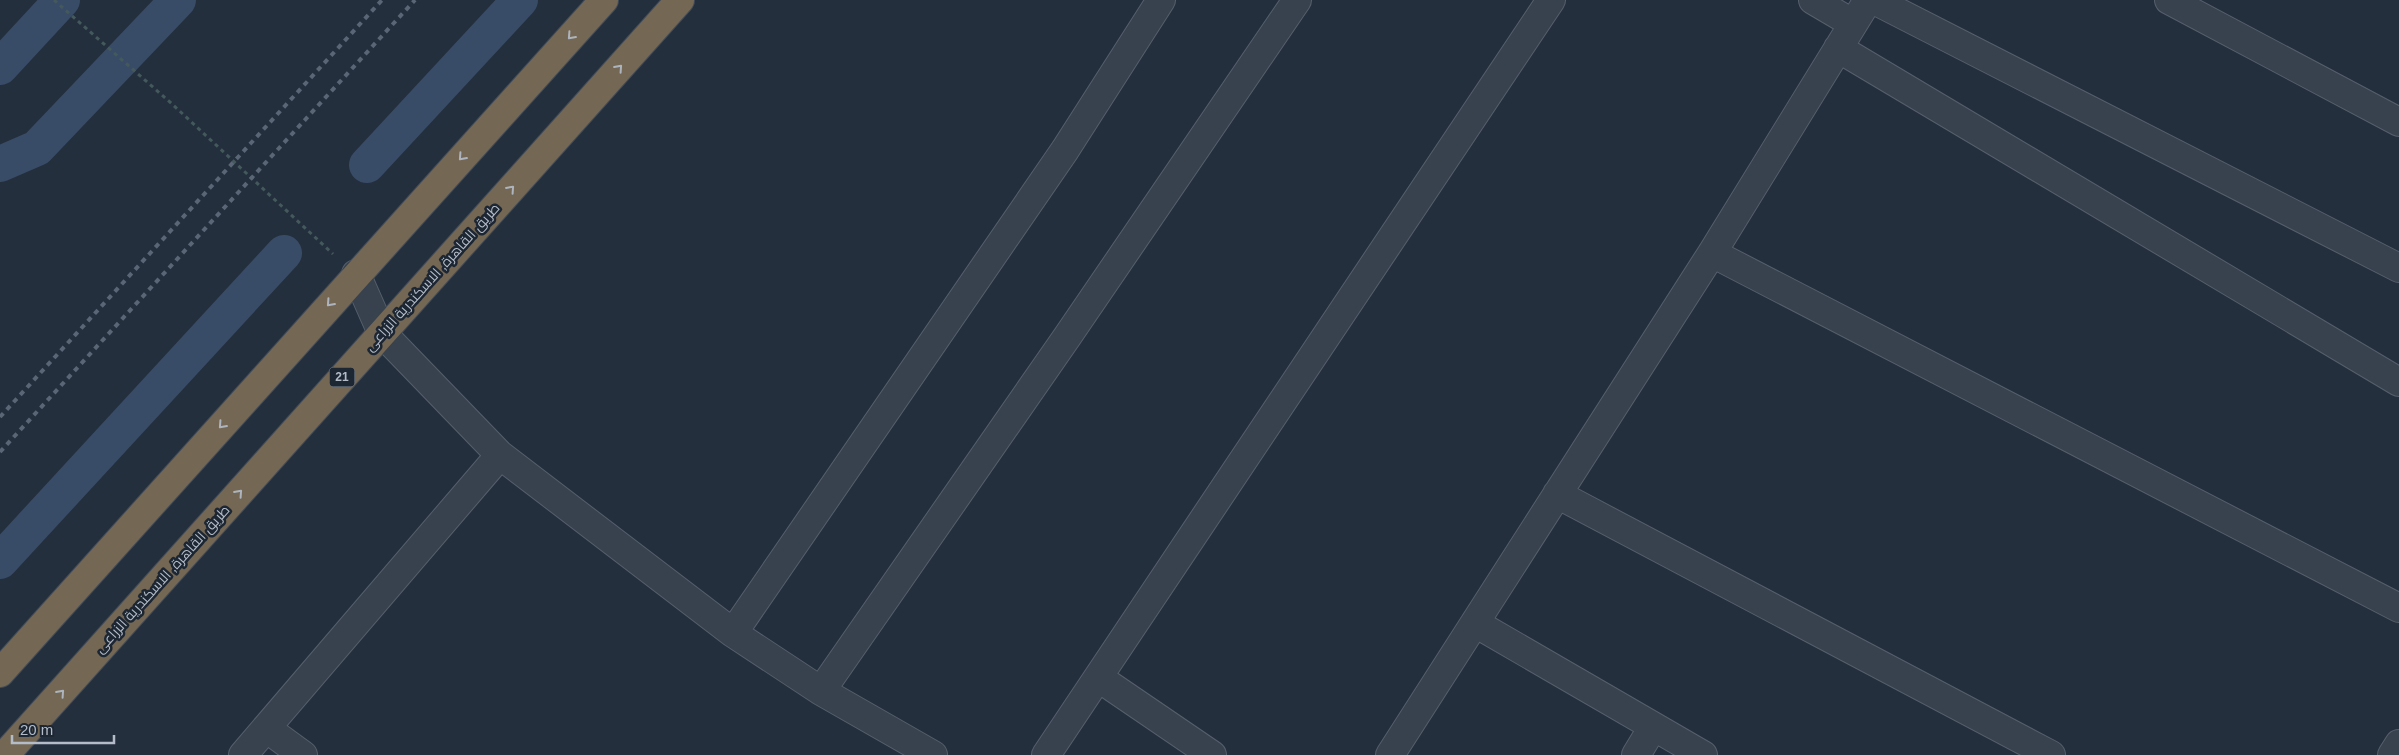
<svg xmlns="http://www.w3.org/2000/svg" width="2399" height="755" font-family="Helvetica,Cairo,sans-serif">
<rect width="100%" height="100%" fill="#242f3e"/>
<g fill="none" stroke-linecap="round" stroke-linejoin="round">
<path stroke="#394c67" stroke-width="36" d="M0,67L62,0
M0,164L37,148L178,0
M367,165L520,0
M0,561L284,253"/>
<defs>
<path id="street" d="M1813,0L1852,23
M1874,0L2399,268
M2169,0L2399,122
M1838,48L2399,382
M1712,253L2399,608
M356,274L382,333L500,455L733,633L821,691L933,755
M1557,494L2051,755
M1475,623L1703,755
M733,633L1065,150L1161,0
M1099,678L1212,755
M821,691L1067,337L1297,0
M266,728L303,755
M243,755L500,455
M1046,755L1551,0
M1390,755L1712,253L1868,0
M1636,755L1653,727
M2392,755L2399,744"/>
<path id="highway" d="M0,673L604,0
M5,755L680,0"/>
</defs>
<use href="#street" stroke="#565f6c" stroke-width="30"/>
<use href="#highway" stroke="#434c59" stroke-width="30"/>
<path stroke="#44595c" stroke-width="3" stroke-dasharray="4 4" stroke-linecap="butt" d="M54,0L171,103L333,254"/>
<use href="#street" stroke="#38414e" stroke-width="28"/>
<use href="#highway" stroke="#746855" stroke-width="28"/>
<path stroke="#5a6575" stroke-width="4" stroke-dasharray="5 5" stroke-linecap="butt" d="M0,417L382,0
M0,452L415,0"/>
</g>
<defs><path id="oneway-chevron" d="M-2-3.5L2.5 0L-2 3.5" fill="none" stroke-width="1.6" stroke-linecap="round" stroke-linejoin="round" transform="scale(1.25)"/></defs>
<g stroke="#aeb4bd">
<use href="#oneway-chevron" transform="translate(571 36) rotate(132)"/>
<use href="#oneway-chevron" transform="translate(619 68) rotate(-48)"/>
<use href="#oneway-chevron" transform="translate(462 157) rotate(132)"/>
<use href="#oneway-chevron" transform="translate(511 189) rotate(-48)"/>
<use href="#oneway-chevron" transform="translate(330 303) rotate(132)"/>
<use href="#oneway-chevron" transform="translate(222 425) rotate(132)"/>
<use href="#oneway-chevron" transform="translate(239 493) rotate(-48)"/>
<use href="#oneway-chevron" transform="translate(61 693) rotate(-48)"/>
</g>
<g text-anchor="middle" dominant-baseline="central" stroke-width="5" stroke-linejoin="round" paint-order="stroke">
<rect fill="#1d2633" stroke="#878f9c" stroke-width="1" x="329.5" y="367.5" width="25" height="19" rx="4"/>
<g font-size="12" font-weight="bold" fill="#b4bcc9">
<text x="342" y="377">21</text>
</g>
<g font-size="14" fill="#b4bcc9" stroke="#1d2633">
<text transform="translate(432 277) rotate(-48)">طريق القاهرة, الاسكندرية الزراعى</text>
<text transform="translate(162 579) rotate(-48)">طريق القاهرة, الاسكندرية الزراعى</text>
</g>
</g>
<path d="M12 735v8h102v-8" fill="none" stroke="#b4bcc9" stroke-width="2.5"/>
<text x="20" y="735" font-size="15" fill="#b4bcc9" stroke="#1d2633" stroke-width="4" paint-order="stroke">20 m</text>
</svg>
